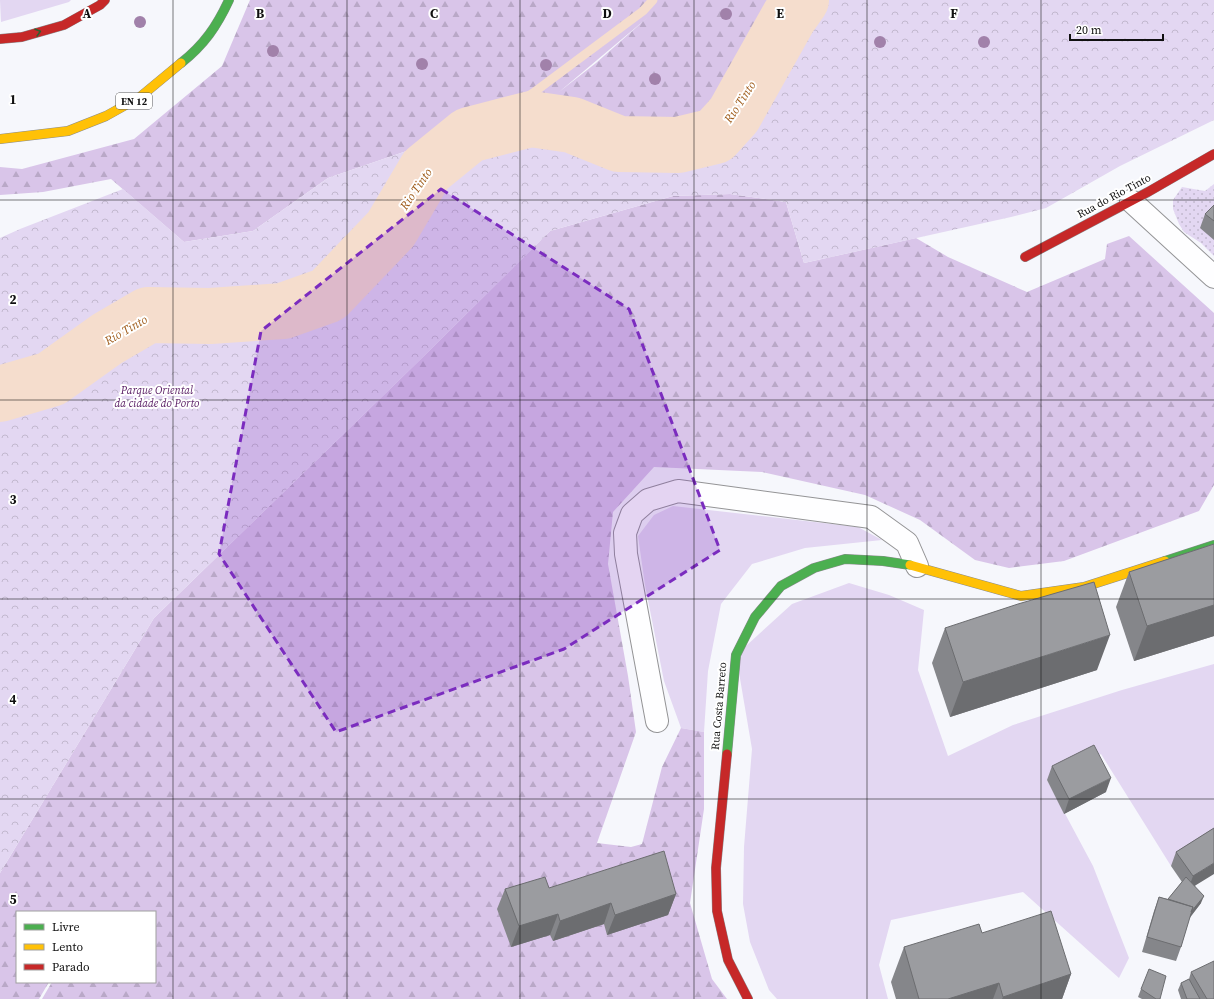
<svg xmlns="http://www.w3.org/2000/svg" width="1214" height="999" font-family="'Source Serif 4',serif">
<defs>
<pattern id="forest-firs" width="22" height="20" patternUnits="userSpaceOnUse"><rect width="22" height="20" fill="#d9c5e9"/><path d="M5 1l3.5 6h-7zM16 11l3.5 6h-7z" fill="#b9a8c7"/></pattern>
<pattern id="park-crowns" width="20" height="18" patternUnits="userSpaceOnUse"><rect width="20" height="18" fill="#e3d7f2"/><path d="M2 6a3 3 0 1 1 6 0M12 15a3 3 0 1 1 6 0" fill="none" stroke="#c2b8ce"/></pattern>
<pattern id="garden-dots" width="8" height="8" patternUnits="userSpaceOnUse"><rect width="8" height="8" fill="#e3d7f2"/><path d="M2 2h.1M6 6h.1" fill="none" stroke="#c2b8ce" stroke-width="1.8" stroke-linecap="round"/></pattern>
</defs>
<rect width="100%" height="100%" fill="#f6f7fc"/>
<path fill="#e3d7f2" d="M0,0H71L69,2L1,22Z
M673,506L858,527L882,540L805,548L752,564L721,604L708,671L704,732L681,728L664,681L645,585L638,536L654,515Z
M849,583L889,595L924,610L918,670L948,756L1013,725L1122,690L1214,664V839L1171,866L1101,754L1047,780L1093,866L1129,958L1119,978L1023,892L891,920L879,965L888,999H777L769,990L750,942L743,904L744,847L752,749L736,655L792,604Z"/>
<path fill="url(#forest-firs)" fill-rule="evenodd" d="M250,0H775L756,35L734,81L700,115L681,130H630L561,105L546,103L328,178L253,231L184,242L111,179L43,192L0,195V167L22,169L134,139L222,66ZM647,18L596,63L559,92Z
M730,194L786,202L804,263L916,238L948,257L1027,292L1105,259L1107,244L1129,236L1214,313V485L1199,511L1064,561L1009,568L975,560L920,520L865,495L762,472L654,467L613,512L608,564L628,676L636,732L597,843L631,847L642,844L662,767L681,728L704,732V809L690,903L712,979L727,999H42L52,982H155V912H17V982H49L39,999H0V873L154,618L424,356L550,231L673,196Z"/>
<path fill="url(#park-crowns)" d="M776,0H1214V120L1120,166L1046,208L1011,217L804,263L786,202L730,194L673,196L550,231L424,356L154,618L0,873V238L20,229L123,189L184,242L253,231L328,178L546,103L561,105L630,130H681L734,81Z"/>
<path fill="url(#garden-dots)" d="M1214,184V256L1201,243L1184,232L1179,224L1173,209V200L1182,187L1205,191Z"/>
<g fill="none" stroke-linecap="round" stroke-linejoin="round">
<path stroke="#f5ddcd" stroke-width="9" d="M469,135L533,93L643,11L653,0"/>
<path stroke="#f5ddcd" stroke-width="56" d="M0,394L51,379L107,339L148,315L210,316L283,311L328,295L391,229L426,170L469,135L531,119L572,125L619,144L678,145L715,136L734,115L789,17L801,0"/>
<defs>
<path id="street" d="M1131,201L1214,277
M657,721L626,554L625,533L632,514L648,500L678,491L871,517L907,543L917,566"/>
<path id="fast" d="M181,63C204,45 217,26 229,0
M1165,561L1214,545
M727,754L736,655L755,617L781,586L814,568L845,559L883,561L910,565"/>
<path id="slow" d="M0,139L68,131L106,116L140,97L181,63
M910,565L1021,596L1084,587L1165,561"/>
<path id="jam" d="M0,39L22,37L64,25L100,5L105,0
M1025,257L1148,192L1214,154
M727,754L716,868L717,911L728,960L748,999"/>
</defs>
<use href="#street" stroke="#949496" stroke-width="24"/>
<use href="#fast" stroke="#8a8b8d" stroke-width="10"/>
<use href="#slow" stroke="#8a8b8d" stroke-width="10"/>
<use href="#jam" stroke="#8a8b8d" stroke-width="10"/>
<use href="#street" stroke="#fefeff" stroke-width="22"/>
<use href="#fast" stroke="#4caf50" stroke-width="9"/>
<use href="#slow" stroke="#ffc107" stroke-width="9"/>
<use href="#jam" stroke="#c62828" stroke-width="9"/>
</g>
<g fill="#a181aa">
<circle cx="726" cy="14" r="6"/>
<circle cx="140" cy="22" r="6"/>
<circle cx="880" cy="42" r="6"/>
<circle cx="984" cy="42" r="6"/>
<circle cx="273" cy="51" r="6"/>
<circle cx="422" cy="64" r="6"/>
<circle cx="546" cy="65" r="6"/>
<circle cx="655" cy="79" r="6"/>
</g>
<path fill="#85868a" d="M1214,205V240L1200,228L1205,214Z
M1214,544V636L1134,661L1116,607L1129,572Z
M945,628L1097,670L950,717L932,663Z
M1052,766L1106,792L1064,814L1047,780Z
M1214,828L1195,886L1201,903L1189,919L1181,947L1176,961L1142,952L1154,911L1159,897L1168,899L1182,882L1171,866L1176,852Z
M549,888L676,894L668,915L607,935L604,924L553,941L550,935L511,947L497,909L505,889Z
M982,933L1071,974L1062,999H896L891,982L904,947Z
M1191,972L1214,999H1181L1178,990L1181,983L1189,979Z
M1141,989L1160,999H1142L1138,997Z"/>
<path fill="#6c6d70" d="M1214,605V636L1134,661L1147,626Z
M1110,635L1097,670L950,717L963,682Z
M1111,778L1106,792L1064,814L1069,799Z
M1214,863V874L1188,890L1193,876Z
M676,894L668,915L607,935L615,915Z
M1204,896L1201,903L1187,921L1190,913Z
M611,903L604,924L553,941L560,921Z
M558,914L550,935L511,947L519,926Z
M1071,974L1062,999H1002L1003,997Z
M999,983L993,999H948Z"/>
<path fill="#9b9ca0" stroke="#6c6d70" d="M1214,205V221L1205,214Z
M1214,544V605L1147,626L1129,572Z
M1094,582L1110,635L963,682L945,628L1018,604Z
M1094,745L1111,778L1069,799L1052,766Z
M1214,828V863L1193,876L1176,852Z
M664,851L676,894L615,915L611,903L560,921L558,914L519,926L505,889L545,877L549,888Z
M1186,877L1204,896L1191,912L1193,907L1168,899Z
M1159,897L1193,907L1181,947L1147,937Z
M1051,911L1071,974L1003,997L999,983L948,999H919L904,947L979,924L982,933Z
M1214,961V999H1207L1191,972Z
M1149,969L1166,976L1160,999H1156L1141,989Z
M1189,979L1200,999H1187L1181,983Z"/>
<defs><path id="oneway-chevron" d="M-2-3.5L2.5 0L-2 3.5" fill="none" stroke-width="1.6" stroke-linecap="round" stroke-linejoin="round"/></defs>
<use stroke="#2e6030" href="#oneway-chevron" transform="translate(38 32) rotate(-16)"/>
<path fill="#7b2cbf" fill-opacity="0.2" stroke="#7b2cbf" stroke-width="3" stroke-dasharray="8 5" stroke-linejoin="round" d="M441,189L629,309L720,550L564,649L336,732L219,554L261,331Z"/>
<path fill="none" stroke="#101010" stroke-width="1" stroke-opacity="0.55" d="M173,0V999M347,0V999M520,0V999M694,0V999M867,0V999M1041,0V999M0,200H1214M0,400H1214M0,599H1214M0,799H1214"/>
<g text-anchor="middle" dominant-baseline="central" stroke-width="4" stroke-linejoin="round" paint-order="stroke">
<rect fill="#fff" stroke="#585858" stroke-width="1" x="116" y="93" width="36" height="16" rx="3"/>
<g font-size="10" font-weight="bold" fill="#101010">
<text x="134" y="101">EN 12</text>
</g>
<g font-size="11" fill="#101010" stroke="#fff">
<text transform="translate(1114 196) rotate(-28)">Rua do Rio Tinto</text>
<text transform="translate(719 706) rotate(-85)">Rua Costa Barreto</text>
</g>
<g font-size="11" font-style="italic" fill="#5c2167" stroke="#fff">
<text x="157" y="390">Parque Oriental<tspan x="157" dy="13">da cidade do Porto</tspan></text>
</g>
<g font-size="12" font-style="italic" fill="#9f5c1b" stroke="#fff">
<text transform="translate(740 102) rotate(-57)">Rio Tinto</text>
<text transform="translate(416 189) rotate(-56)">Rio Tinto</text>
<text transform="translate(126 330) rotate(-30)">Rio Tinto</text>
</g>
</g>
<g font-size="13" text-anchor="middle" font-weight="bold" fill="#101010" stroke="#fff" stroke-width="4" stroke-linejoin="round" paint-order="stroke">
<text x="87" y="18">A</text>
<text x="260" y="18">B</text>
<text x="434" y="18">C</text>
<text x="607" y="18">D</text>
<text x="780" y="18">E</text>
<text x="954" y="18">F</text>
<text x="13" y="104">1</text>
<text x="13" y="304">2</text>
<text x="13" y="504">3</text>
<text x="13" y="704">4</text>
<text x="13" y="904">5</text>
</g>
<rect x="16" y="911" width="140" height="72" fill="#ffffff" stroke="#9f9f9f"/>
<rect x="24" y="924" width="20" height="6" fill="#4caf50" stroke="#9f9f9f"/>
<text x="52" y="931" font-size="12" fill="#101010">Livre</text>
<rect x="24" y="944" width="20" height="6" fill="#ffc107" stroke="#9f9f9f"/>
<text x="52" y="951" font-size="12" fill="#101010">Lento</text>
<rect x="24" y="964" width="20" height="6" fill="#c62828" stroke="#9f9f9f"/>
<text x="52" y="971" font-size="12" fill="#101010">Parado</text>
<path d="M1070 34v6h93v-6" fill="none" stroke="#101010" stroke-width="2"/>
<text x="1076" y="34" font-size="12" fill="#101010" stroke="#ffffff" stroke-width="3" paint-order="stroke">20 m</text>
</svg>
